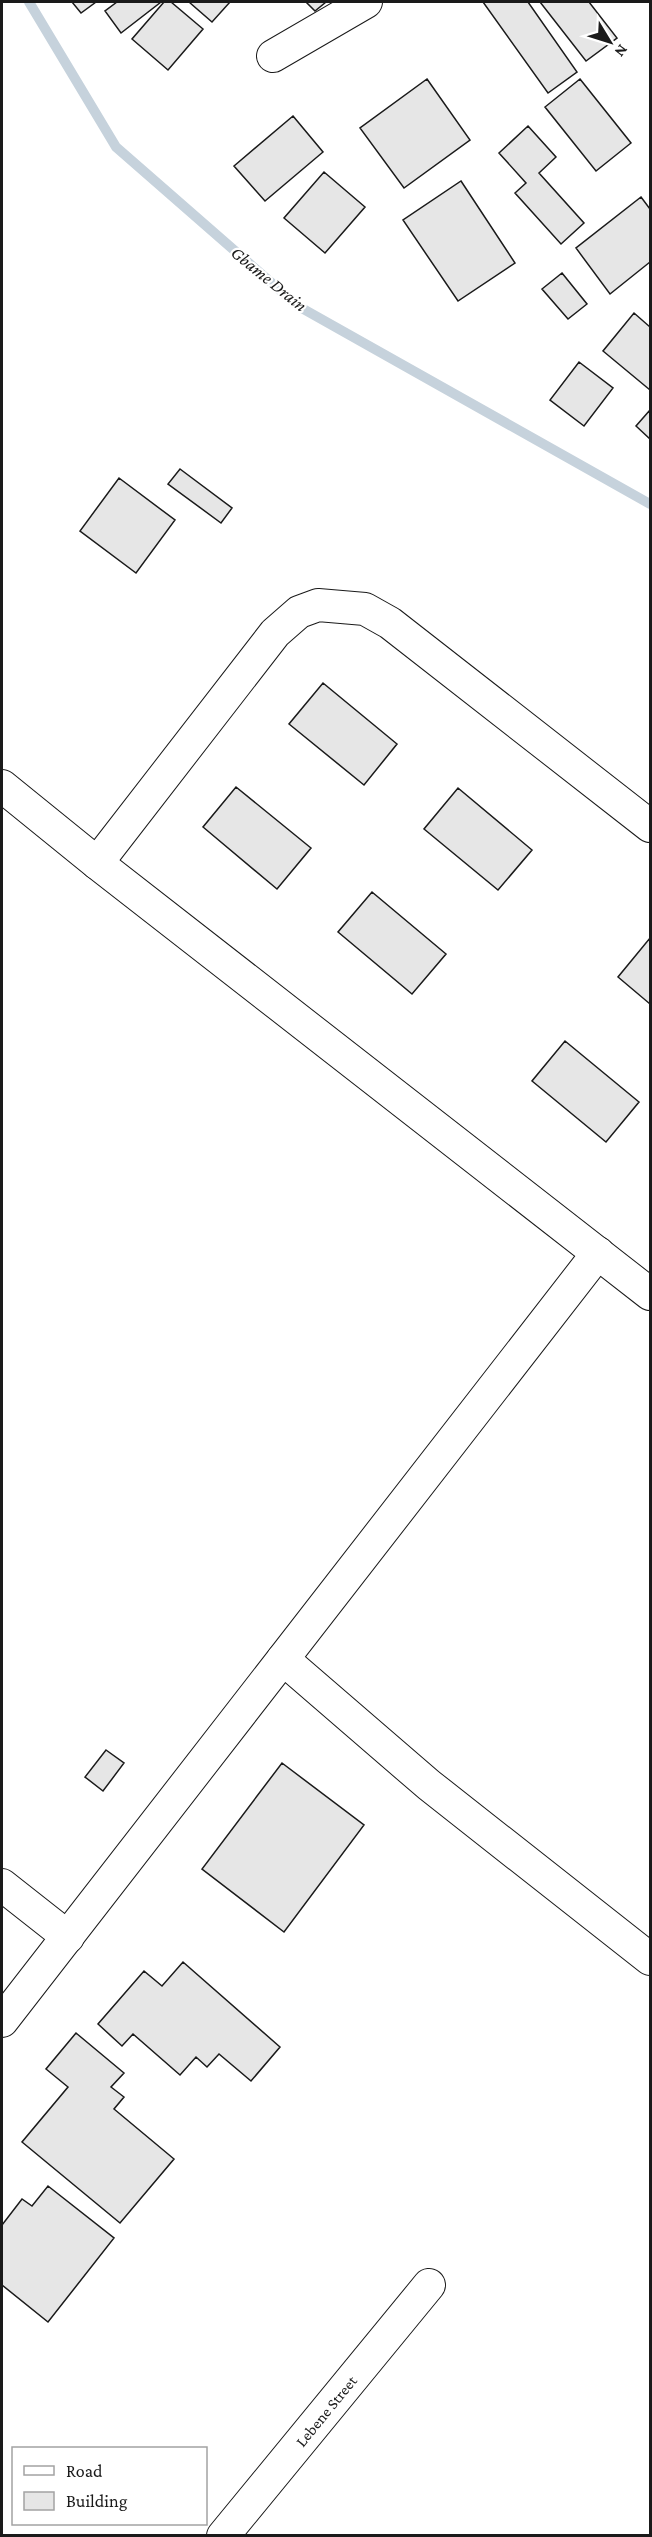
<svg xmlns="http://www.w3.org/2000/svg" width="652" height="2537" font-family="'Crimson Pro',serif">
<rect width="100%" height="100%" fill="#fff"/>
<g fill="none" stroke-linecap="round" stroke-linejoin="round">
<path stroke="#c6d2dc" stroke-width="10" d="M29,2L116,147L298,306L650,504"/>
</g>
<path fill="#e6e6e6" stroke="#1a1a1a" stroke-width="1.5" d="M72,2H96L81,13Z
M117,2H161L121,33L105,11Z
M164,2H171L203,29L168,70L132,39Z
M189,2H230L212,22Z
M306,2H326L315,11Z
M483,2H528L577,72L548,93Z
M540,2H589L617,38L586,61Z
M427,79L470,140L404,188L360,128Z
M580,79L631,143L596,171L545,107Z
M293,116L323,152L265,201L234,166Z
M528,126L556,157L539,173L584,223L561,244L515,193L526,183L499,153Z
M324,172L365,207L325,253L284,218Z
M461,181L515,263L458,301L403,220Z
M641,197L650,209V262L610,294L576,248Z
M562,273L587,304L568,319L542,289Z
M634,313L650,327V390L603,351Z
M579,362L613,388L584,426L550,400Z
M650,410V439L636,426Z
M180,469L232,508L221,523L168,484Z
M119,478L175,520L136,573L80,531Z
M323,683L397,744L364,785L289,724Z
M236,787L311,848L277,889L203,827Z
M458,788L532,850L498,890L424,829Z
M372,892L446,954L412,994L338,932Z
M650,938V1004L618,977Z
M565,1041L639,1102L606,1142L532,1081Z
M106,1750L124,1763L103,1791L85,1777Z
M282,1763L364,1825L284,1932L202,1869Z
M183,1962L280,2047L251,2081L219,2054L207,2067L196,2057L180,2075L133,2034L122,2046L98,2024L144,1971L162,1986Z
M76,2033L124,2073L111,2087L124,2097L114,2109L174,2159L120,2223L22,2142L68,2087L46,2069Z
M48,2186L114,2238L48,2322L2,2285V2225L22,2199L32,2206Z"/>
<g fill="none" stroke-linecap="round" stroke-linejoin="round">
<defs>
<g id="minor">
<path d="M273,56L366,2"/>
<path d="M2,786L97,863L650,1294"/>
<path d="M97,863L275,633L299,612L318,605L365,609L390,623L650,826"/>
<path d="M283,1659L429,1785L650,1959"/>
<path d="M2,1885L68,1937"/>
<path d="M2,2021L598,1253"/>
<path id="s1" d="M223,2536L429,2285"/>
</g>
</defs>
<use href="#minor" stroke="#1a1a1a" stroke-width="34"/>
<use href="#minor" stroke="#fff" stroke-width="32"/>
</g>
<g text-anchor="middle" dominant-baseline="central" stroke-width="4.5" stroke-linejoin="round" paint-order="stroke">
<g font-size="16" fill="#1a1a1a" stroke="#fff">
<text stroke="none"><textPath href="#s1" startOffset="162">Lebene Street</textPath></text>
</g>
<g font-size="18" font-style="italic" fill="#1a1a1a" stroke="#fff">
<text transform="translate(269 279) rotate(39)">Gbame Drain</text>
</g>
</g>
<rect width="652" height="2537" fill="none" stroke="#1a1a1a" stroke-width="6"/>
<rect x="12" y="2447" width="195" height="78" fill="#ffffff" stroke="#a3a3a3" stroke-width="1.5"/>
<rect x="24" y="2466" width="30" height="9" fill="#ffffff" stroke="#a3a3a3" stroke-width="1.5"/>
<text x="66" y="2477" font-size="18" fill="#1a1a1a">Road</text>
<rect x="24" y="2492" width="30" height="18" fill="#e6e6e6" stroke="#a3a3a3" stroke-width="1.5"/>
<text x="66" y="2507" font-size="18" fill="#1a1a1a">Building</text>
<g transform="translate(610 42) rotate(128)" stroke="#ffffff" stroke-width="4.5" paint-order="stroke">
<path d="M0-4.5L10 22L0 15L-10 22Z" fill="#1a1a1a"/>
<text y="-9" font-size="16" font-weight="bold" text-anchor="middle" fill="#1a1a1a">N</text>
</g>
</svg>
